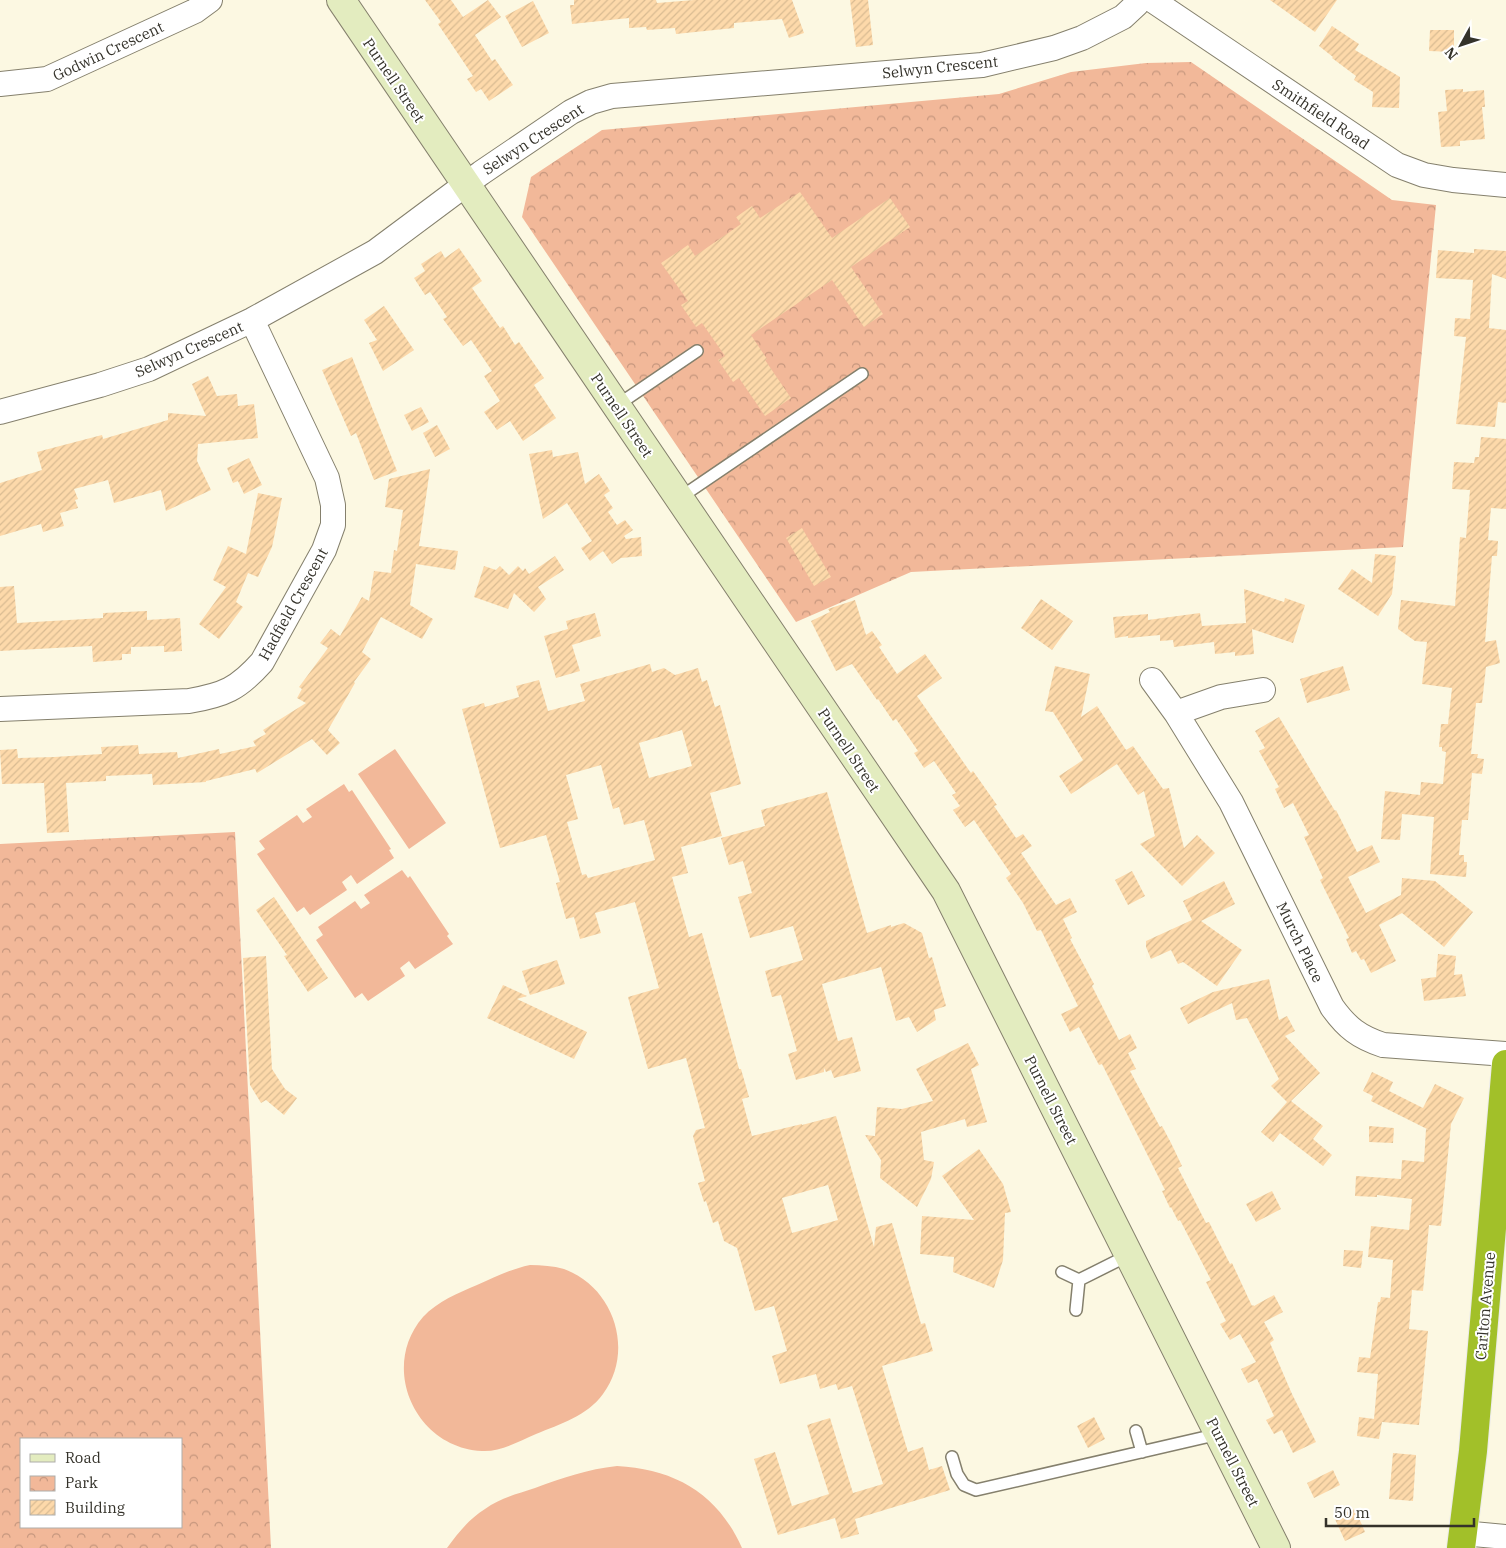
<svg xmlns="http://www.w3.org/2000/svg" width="1506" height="1548" font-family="'IBM Plex Serif',serif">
<defs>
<pattern id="park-crowns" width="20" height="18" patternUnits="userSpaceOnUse" patternTransform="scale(1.25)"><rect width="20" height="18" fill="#f2b899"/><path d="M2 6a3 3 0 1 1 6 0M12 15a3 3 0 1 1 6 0" fill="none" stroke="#c5967d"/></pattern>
<pattern id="building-hatch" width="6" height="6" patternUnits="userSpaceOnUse" patternTransform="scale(1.25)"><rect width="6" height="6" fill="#fdd9aa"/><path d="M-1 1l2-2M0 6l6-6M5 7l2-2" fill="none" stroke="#d9bb92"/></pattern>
</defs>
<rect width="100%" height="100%" fill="#fcf8e2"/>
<path fill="url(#park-crowns)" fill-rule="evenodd" d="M1191,62L1392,200L1436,205L1403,547L911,572L796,622L522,217L531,177L602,130L999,94L1071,72L1146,63Z
M235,832L271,1548H0V844ZM181,1439V1527H21V1439Z"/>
<path fill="#f2b899" d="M395,749L446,823L409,849L358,774Z
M344,784L349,792L352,790L391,849L389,850L394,858L357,884L351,875L342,882L347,890L310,915L304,907L297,912L257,854L265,849L259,841L297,815L303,823L312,817L306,809Z
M402,870L408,878L410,876L449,934L447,936L453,944L415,969L409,961L400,968L405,976L368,1001L362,993L355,998L316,940L323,935L318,927L355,901L361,909L370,903L364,895Z
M530,1265C542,1265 553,1266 564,1269C614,1287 635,1351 603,1394C587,1416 560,1424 536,1434C519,1441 501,1452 482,1451C416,1448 379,1368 423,1317C438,1301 458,1293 477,1285C495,1277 511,1269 530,1265Z
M617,1466C675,1469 718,1494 742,1548H447C458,1533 469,1519 485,1509C500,1498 517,1494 535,1488C562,1478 588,1469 617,1466Z"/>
<path fill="url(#building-hatch)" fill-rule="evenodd" d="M425,0H451L463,17L488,0L501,17L475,35L492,61L495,59L513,85L489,101L481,89L476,92L467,79L473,76L438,24L441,22Z
M574,0H656L657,3L694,0H792L804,33L789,38L782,19L734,23V28L676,34L675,28L647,30L646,27L629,28V18L572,24L570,5H574Z
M850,0H868L873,45L856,47Z
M1270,0H1337L1315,32Z
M533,1L549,33L522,47L505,16Z
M1332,26L1359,44L1355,50L1400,77L1399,108L1372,107L1373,92L1354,80L1356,76L1332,58L1333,57L1319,46Z
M1430,30H1454V52L1429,51Z
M1463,89V92L1484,90L1485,107H1482L1485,139L1460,141V146L1441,147L1438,112L1447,111L1445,90Z
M800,192L832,238L890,198L910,227L851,267L883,314L864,327L832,280L751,335L767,359L765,360L791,398L765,416L739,378L733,382L718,360L725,356L702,323L696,327L681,305L688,301L661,263L688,245L695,256L741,224L736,217L752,206L760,218Z
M459,248L482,281L472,288L500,328L503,326L515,345L519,342L544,378L534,385L556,418L523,441L510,421L497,430L484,412L500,401L484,376L492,371L471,340L463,346L443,319L447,317L430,292L425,295L414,278L425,271L421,264L441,251L445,258Z
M1474,249L1506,251V279L1492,274L1489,328L1506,330V403L1498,402L1495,427L1456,424L1466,337L1454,336L1455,318L1470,319L1473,280L1436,278L1438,250L1474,253Z
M384,306L414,350L383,371L369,343L377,340L364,320Z
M352,357L397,471L374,480L356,433L351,436L322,370Z
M208,376L217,396L237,394L238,406L254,404L258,438L198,444L197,461L211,490L166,511L161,490L114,503L108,480L74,489L78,499L75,500L78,508L60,513L64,526L43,532L41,524L0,536V483L42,470L37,452L102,435L103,439L168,420V413L206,416L192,384Z
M421,407L429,422L412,431L404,415Z
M437,425L450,449L435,457L423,433Z
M1481,437L1506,439V509L1491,508L1488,540L1498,541L1497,556H1492L1485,642L1496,640L1500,663L1486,667L1482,703H1476L1471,754H1478L1477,758L1484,759L1482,774L1472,773L1468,820H1462L1459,855H1464V862H1467L1466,877L1430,874L1434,817L1402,814L1400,840L1381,839L1385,791L1420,795L1421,782L1443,784L1446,752L1442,751V747H1439L1441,724H1448L1452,688L1422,684L1427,642L1415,641L1398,629L1401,600L1455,606L1460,537L1466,538L1470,490L1452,489L1454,462L1474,463L1475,457H1479Z
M552,450L553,457L578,452L585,484L599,474L610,491L604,495L613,508L608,512L617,525L625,520L633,530L624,536L626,539L641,537L642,556L621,558L612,564L603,551L590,561L581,548L592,541L567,503L543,519L529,454Z
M249,458L262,485L244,494L238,481L233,483L227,468Z
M430,469L419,546L458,551L455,570L416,564L410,605L433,619L422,639L381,617L362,652L371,659L354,682L355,683L328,730L340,743L327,755L312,739L257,773L255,769L206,781V782L153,785L152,774L106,776V781L66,783L69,832L47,833L44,783L2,784L0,750L17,749L18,758L54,757L102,754L101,747L138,745L139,754L177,752L178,758L219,749L220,754L256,746L253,741L266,734L263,730L306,703L297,698L302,689L299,687L328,648L320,643L331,629L340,636L362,597L369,601L374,571L391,573L394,550L397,551L403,510L385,507L389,479Z
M258,493L282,498L272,547L258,577L248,573L236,602L243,607L219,639L199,624L226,587L213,580L228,546L246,554Z
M802,528L831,577L814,586L786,538Z
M1375,554L1396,556L1392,594L1378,616L1338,589L1352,569L1372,583Z
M555,556L564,570L538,587L546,599L534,612L514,593L508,609L474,597L484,566L496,570L500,566L509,575L518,566L523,571L525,568L529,574Z
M14,586L17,623L103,618V613L147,611V620L180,618L182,651L164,652V646L131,647V654H122V660L93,662L92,646L0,651V587Z
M1244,589L1284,602L1285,598L1305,605L1293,643L1252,629L1254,654L1235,656V652L1215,654L1214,642L1174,647L1173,640L1160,641V635L1128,638V636L1115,638L1113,617L1148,614V620L1200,613L1202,626L1246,623Z
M1041,599L1073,621L1052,650L1021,628Z
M855,600L866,635L872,631L882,645L879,647L897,674L925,654L942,678L917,696L971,773L973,771L997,805L994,806L1016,838L1023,834L1032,846L1021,853L1056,905L1070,898L1077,912L1063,919L1072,938L1070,939L1094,984L1092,986L1119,1040L1130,1034L1137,1048L1128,1053L1136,1069L1130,1071L1160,1127L1162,1126L1171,1143L1182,1166L1178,1168L1206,1223L1209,1222L1230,1264L1232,1263L1252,1306L1253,1305L1254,1306L1274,1295L1283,1312L1264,1322L1274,1340L1270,1343L1292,1394L1316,1442L1293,1453L1282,1430L1274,1434L1266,1420L1274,1416L1257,1379L1248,1383L1241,1369L1256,1362L1240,1334L1230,1340L1220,1324L1226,1321L1206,1282L1211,1280L1180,1220L1178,1221L1171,1207L1170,1208L1162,1191L1165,1190L1102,1064L1099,1065L1079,1027L1070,1032L1061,1014L1078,1006L1041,930L1037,931L1023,903L1006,878L1011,874L974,820L965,827L953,810L960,806L952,795L956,793L934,761L924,768L914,753L918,751L896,719L893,721L878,699L877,700L852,664L836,671L811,621L830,612L828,609Z
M595,613L601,636L572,645L580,671L556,678L544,636L568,629L566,621Z
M650,664L652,672L664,668L675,675L698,668L702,682L707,680L715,707L720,705L741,784L710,793L722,836L681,847L688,873L672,877L689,937L702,933L739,1069H741L749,1097L742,1099L752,1136L802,1124V1125L836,1116L874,1247L876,1227L892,1223L921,1324L925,1323L933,1351L882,1366L908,1452L923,1447L929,1470L942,1466L950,1490L855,1519L859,1534L841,1539L835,1518L778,1535L754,1459L775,1452L792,1506L829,1494L807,1425L830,1418L853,1493L883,1484L852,1386L838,1390L836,1384L820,1389L816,1374L780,1384L772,1356L787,1351L774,1306L755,1311L737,1248L724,1241L718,1221L713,1223L706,1201L704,1202L698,1183L705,1181L693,1136L696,1130L705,1128L686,1058L648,1069L628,997L659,988L635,902L595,913L601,933L580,939L574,917L566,919L556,883L560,882L546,835L500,848L462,709L484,703L485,707L519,697L516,686L539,680L548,711L585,701L580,684ZM682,730L692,766L649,778L639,743ZM601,765L613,809L619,807L624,825L644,820L655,860L588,878L586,874L582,875L567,822L578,819L566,775ZM828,1185L838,1220L792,1233L782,1198Z
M1055,666L1090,674L1081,717L1097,706L1126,750L1133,746L1163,789L1169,788L1184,848L1197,835L1215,853L1182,886L1140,844L1155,836L1144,791L1138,795L1117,764L1071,794L1059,776L1083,760L1053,712L1045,711Z
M1343,666L1350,690L1307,703L1300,679Z
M1279,717L1335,811L1336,810L1357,852L1372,845L1380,862L1348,877L1366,913L1401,895L1402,878L1435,881L1473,912L1444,947L1402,913L1379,925L1396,961L1371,973L1364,959L1361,960L1356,951L1352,953L1346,939L1349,938L1320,880L1323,878L1304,837L1309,835L1293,803L1284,808L1275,789L1279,787L1259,751L1265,748L1255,731Z
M827,792L867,933L891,925V927L904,923L922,933L929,958L932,957L946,1006L934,1010L936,1020L917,1032L909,1017L896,1021L881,967L822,984L838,1041L852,1037L861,1071L834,1078L831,1070L826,1072L824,1068V1072L796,1080L788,1054L797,1051L781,995L772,997L765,971L803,960L793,926L750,938L738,897L752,893L743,861L729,865L721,838L765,826L761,810Z
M1132,871L1145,896L1128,905L1115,880Z
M1224,881L1235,904L1201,921L1242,950L1217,986L1183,962L1178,964L1171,950L1151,959L1146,947V941L1192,920L1183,901Z
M274,897L328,978L308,992L284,956L287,955L256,910Z
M1438,954L1456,956L1454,975L1462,974L1466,996L1424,1001L1421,979L1436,977Z
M266,956L272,1069L285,1089L297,1098L284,1115L266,1100L261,1103L250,1085L243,958Z
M557,960L565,984L530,995L522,971Z
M1269,979L1279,1020L1287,1016L1295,1031L1285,1036L1320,1073L1291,1101L1323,1126L1313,1139L1332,1155L1323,1166L1280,1133L1273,1142L1261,1132L1287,1102L1271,1086L1279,1079L1247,1018L1236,1020L1232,1003L1188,1024L1180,1008L1213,992Z
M503,985L527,996L517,999L587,1032L574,1059L487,1018Z
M968,1043L979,1065L971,1069L987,1122L967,1127L965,1119L921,1132L924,1160L934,1162L931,1179L917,1207L880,1178L881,1160L865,1135L875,1136L877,1107L902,1109L933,1101L916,1069Z
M1372,1072L1393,1082L1389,1091L1423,1108L1435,1084L1464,1098L1451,1124L1441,1226L1429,1225L1423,1291L1412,1290L1409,1329L1428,1331L1419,1425L1382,1422L1379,1439L1357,1436L1359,1417L1374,1419L1378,1374L1357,1372L1359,1357L1370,1358L1378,1302H1380L1381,1297L1390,1298L1393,1260L1368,1257L1371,1226L1409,1230L1412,1199L1377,1195V1197L1355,1196L1356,1176L1401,1179L1402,1160L1424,1162L1426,1129L1429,1130L1371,1101L1373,1096L1363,1091Z
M1369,1126L1394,1128L1393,1143L1369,1142Z
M979,1149L1003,1184L1011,1212L1005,1213L1003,1260L994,1288L953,1272L954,1257L920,1254L922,1216L974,1220L942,1176Z
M1272,1191L1281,1209L1256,1222L1246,1204Z
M1344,1250L1363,1251L1361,1268L1343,1266Z
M1094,1417L1105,1439L1088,1448L1077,1426Z
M1393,1453L1416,1455L1413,1501L1389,1499Z
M1333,1470L1340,1485L1314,1498L1307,1483Z
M1355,1509L1365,1532L1345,1541L1334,1517Z"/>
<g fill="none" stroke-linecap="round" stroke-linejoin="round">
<defs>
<path id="lane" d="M616,406L697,351
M678,499L862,374
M1062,1272L1079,1280
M1076,1310L1079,1280L1129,1255
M1136,1431L1142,1452
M952,1457L957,1474L964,1485L976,1490L1219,1434"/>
<path id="street" d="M1152,0L1397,165L1424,175L1453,180L1506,185
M0,84L47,79L195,11L210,0
M0,412L100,385L149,369L252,320L375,252L481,173L571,112L591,102L612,96L982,65L1054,48L1082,38L1123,17L1137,4L1138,0
M1152,680L1176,713L1231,802L1332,1007C1347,1028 1359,1037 1383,1045L1506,1054
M0,709L189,701C224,695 238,689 262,662L324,550L333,525V505L327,478L252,320
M1176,713L1221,697L1263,690
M1462,1533L1506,1537"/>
<path id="secondary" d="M341,0L946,891L1276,1548"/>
<path id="highway" d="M1461,1548L1473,1451L1506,1064"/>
</defs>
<use href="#lane" stroke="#85806d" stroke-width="14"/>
<use href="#street" stroke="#85806d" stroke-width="26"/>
<use href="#secondary" stroke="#85806d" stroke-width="30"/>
<use href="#highway" stroke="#ebeaea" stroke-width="30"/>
<use href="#lane" stroke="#fff" stroke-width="11"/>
<use href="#street" stroke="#fff" stroke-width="24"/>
<use href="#secondary" stroke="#e3ecbf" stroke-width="28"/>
<use href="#highway" stroke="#a2c029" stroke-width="28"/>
</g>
<g text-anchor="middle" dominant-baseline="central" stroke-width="4" stroke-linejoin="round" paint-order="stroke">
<g font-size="15" fill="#34322a" stroke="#fff">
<text transform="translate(108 51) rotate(-25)">Godwin Crescent</text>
<text transform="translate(940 67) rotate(-6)">Selwyn Crescent</text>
<text transform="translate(394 80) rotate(56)">Purnell Street</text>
<text transform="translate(1321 114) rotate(34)">Smithfield Road</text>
<text transform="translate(533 139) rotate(-33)">Selwyn Crescent</text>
<text transform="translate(189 349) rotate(-24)">Selwyn Crescent</text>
<text transform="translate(622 415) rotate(56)">Purnell Street</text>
<text transform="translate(293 604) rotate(-61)">Hadfield Crescent</text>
<text transform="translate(849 750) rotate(56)">Purnell Street</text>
<text transform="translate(1300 942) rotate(64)">Murch Place</text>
<text transform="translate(1051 1100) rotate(63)">Purnell Street</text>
<text transform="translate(1485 1306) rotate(-85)">Carlton Avenue</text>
<text transform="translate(1233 1462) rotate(63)">Purnell Street</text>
</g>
</g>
<rect x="20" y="1438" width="162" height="90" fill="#ffffff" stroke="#aeadaa"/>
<rect x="30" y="1454" width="25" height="8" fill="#e3ecbf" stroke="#aeadaa"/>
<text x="65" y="1463" font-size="15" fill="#34322a">Road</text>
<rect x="30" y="1476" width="25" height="15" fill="url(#park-crowns)" stroke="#aeadaa"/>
<text x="65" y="1488" font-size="15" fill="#34322a">Park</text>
<rect x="30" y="1500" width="25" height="15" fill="url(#building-hatch)" stroke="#aeadaa"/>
<text x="65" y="1513" font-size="15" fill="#34322a">Building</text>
<g transform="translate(1461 45) rotate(230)" stroke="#ffffff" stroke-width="4" paint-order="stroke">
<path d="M0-4L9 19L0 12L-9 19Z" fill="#34322a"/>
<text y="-8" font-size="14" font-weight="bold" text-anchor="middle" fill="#34322a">N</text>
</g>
<path d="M1326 1518v8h148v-8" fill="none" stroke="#34322a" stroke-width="2.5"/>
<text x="1334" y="1518" font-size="15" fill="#34322a" stroke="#ffffff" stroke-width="4" paint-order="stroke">50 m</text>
</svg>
